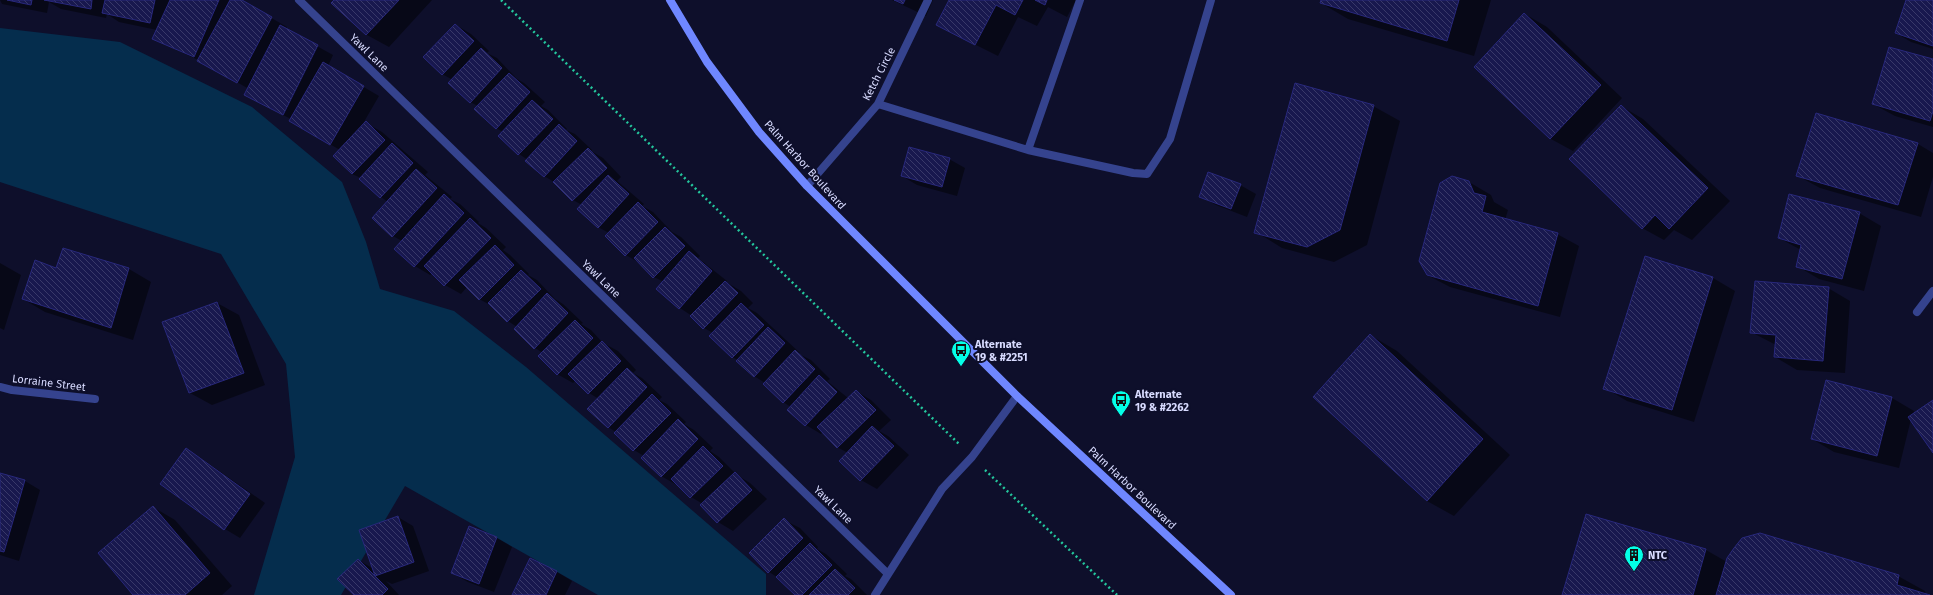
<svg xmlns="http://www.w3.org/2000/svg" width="1933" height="595" font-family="'Fira Sans',sans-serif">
<defs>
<pattern id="building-back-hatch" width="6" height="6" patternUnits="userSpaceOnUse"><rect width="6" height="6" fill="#18184e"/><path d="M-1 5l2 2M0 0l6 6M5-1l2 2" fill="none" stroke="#393969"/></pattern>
</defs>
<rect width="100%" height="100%" fill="#0e0f2b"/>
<path fill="#052d4d" d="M0,28L120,42L252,107L342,182L366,242L380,289L454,311L526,367L766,574V595H598L405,486L341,595H254L295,457L286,364L221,254L0,182Z"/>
<path fill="#0007" d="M0,0H240L287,27L286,29L333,55L328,66L379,96L361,127L366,123L382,132L428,172L425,175L452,197L450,199L460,204L479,222L478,223L486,228L506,247L503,250L510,255L529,274L528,275L537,280L555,299L563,304L583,323L581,324L591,330L603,343L618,351L636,370L633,373L642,378L662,397L659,400L667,404L686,422L684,424L694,430L713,448L710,451L719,457L737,475L750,483L767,499L733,531L718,522L703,504L691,497L678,484L677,485L661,476L644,456L634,450L616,432L608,427L599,399L589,393L576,380L573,383L557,374L543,353L535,348L517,327L508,321L494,307L479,299L467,287L461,294L445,285L433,273L430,275L415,266L402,241L393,236L388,202L381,197L361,178L352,174L340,150L290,121L291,119L261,104L249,89L198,60L153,38L157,30L119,22L107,14L106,18L61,9L49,2L47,13L2,4Z
M335,0H432L389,47L367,35L332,3Z
M892,0H933L926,16Z
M950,0H1076L1067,17L1048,7L1037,26L1018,17L998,56L960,37Z
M1322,0H1491L1474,56L1348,19L1321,3Z
M1907,0H1933V49L1911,42L1896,33Z
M1525,14L1547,27L1622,98L1573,151L1551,139L1475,67Z
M456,25L471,34L489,51L487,53L497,58L517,79L524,83L545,102L541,106L548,110L567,129L566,130L575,134L592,150L591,151L603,158L621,177L617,181L644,204L642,206L653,212L672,232L681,237L700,256L698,258L727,281L726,282L741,291L753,303L748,308L757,313L800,353L799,354L811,360L830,379L827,381L848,398L856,391L871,400L891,420L879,431L888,436L909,455L877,489L861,480L841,461L848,453L837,447L823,432L821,434L806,425L788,410L791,407L783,402L765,383L754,376L738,360L732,357L713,333L704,328L692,316L680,308L658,289L664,282L654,277L641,264L626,255L609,233L598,227L582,205L573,200L556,183L544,176L528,160L519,154L499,136L503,132L496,128L478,106L470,102L453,80L442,74Z
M1933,60V127L1895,116L1873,104Z
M1373,106L1400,121L1367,245L1334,262L1282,248L1256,232Z
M1621,106L1643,119L1730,201L1692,240L1674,230L1664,240L1642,228Z
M1918,144L1933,153V177L1921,217L1820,188L1798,176Z
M949,159L965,168L957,196L917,185L902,176Z
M1469,182L1491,195L1494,202L1508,210L1505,220L1557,234L1579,246L1560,317L1450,287L1427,275Z
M1240,185L1256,194L1247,217L1216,205L1200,196Z
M1859,213L1881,226L1864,291L1819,279L1797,266L1801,250L1779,238Z
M64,249L129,269L151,282L133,340L45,312L23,299L57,269Z
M1646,257L1713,278L1735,291L1694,422L1627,401L1605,388Z
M0,263L21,275L4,330L0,328Z
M1828,288L1850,301L1845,373L1797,370L1775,357L1776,345L1751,332Z
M217,303L239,315L265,385L212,405L190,393Z
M1370,335L1397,351L1510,455L1454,516L1427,501L1314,397Z
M1892,398L1914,411L1913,415L1933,401V452L1911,419L1899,468L1834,452L1812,439Z
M186,450L202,459L265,503L240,538L225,529Z
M0,474L25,481L40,490L19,561L0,555Z
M153,507L175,520L232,586L222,595H134Z
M1587,515L1706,550L1727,562L1742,539L1760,534L1898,576L1925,591L1926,595H1563Z
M398,517L413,526L429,571L392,584L386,581L399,595H355L358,560L374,569Z
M784,520L800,528L818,547L817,549L826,554L847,574L845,576L851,579L867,595H796L777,577L769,572Z
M497,538L512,547L494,592L468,582L452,573Z
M557,572L572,581L565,595H514Z"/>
<path fill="url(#building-back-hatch)" stroke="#28287c" d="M7,0H32L31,5Z
M44,0H92L91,9Z
M105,0H155L150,23L102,13Z
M170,0H219L194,57L152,39Z
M230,0H242L272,17L237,83L197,61Z
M334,0H399L366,35L331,3Z
M894,0H905L903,4Z
M949,0H1023L1015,15L996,5L975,45L936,25Z
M1035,0H1047L1045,5Z
M1321,0H1459L1447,41L1320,3Z
M1906,0H1933V46L1895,33Z
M1524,13L1601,85L1550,139L1474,67Z
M455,24L474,41L442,75L423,57Z
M280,25L318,45L283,115L244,95Z
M1889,47L1933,59V111L1930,121L1872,104Z
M481,48L502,68L470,103L448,83Z
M323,62L364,86L330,145L289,121Z
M509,73L530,92L496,129L474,109Z
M1295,83L1374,105L1340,230L1307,247L1254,233Z
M532,100L553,119L518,155L498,136Z
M1621,105L1708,188L1669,229L1655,215L1642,229L1569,159Z
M1816,113L1918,143L1898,205L1796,176Z
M366,121L385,140L352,174L333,156Z
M559,124L577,141L544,177L525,161Z
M392,143L413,163L380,198L359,179Z
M909,147L950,158L942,187L901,176Z
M588,148L607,168L572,201L553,182Z
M416,169L437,188L392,237L372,218Z
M1208,172L1241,184L1231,209L1199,197Z
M608,175L629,194L598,228L577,209Z
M1452,176L1469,181L1474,193L1486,196L1482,212L1558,233L1538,306L1427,275L1419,261L1440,183Z
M444,194L464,213L414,267L394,249Z
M1789,194L1860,212L1842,279L1796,267L1801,245L1778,238Z
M638,202L658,222L625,256L605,236Z
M470,218L491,238L444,286L424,266Z
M665,227L685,246L653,278L634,258Z
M495,245L514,265L479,300L459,280Z
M63,248L129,268L111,328L22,299L35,260L56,268Z
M689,251L712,271L679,309L656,289Z
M1645,256L1713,277L1672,410L1603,389Z
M521,270L541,289L507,322L488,303Z
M725,281L738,293L703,329L690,316Z
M1755,281L1829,287L1823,361L1774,357L1776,335L1750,333Z
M547,293L568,313L534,349L514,329Z
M217,302L244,373L189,393L162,322Z
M741,303L764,325L732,358L709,336Z
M575,320L593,338L557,375L538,356Z
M768,327L785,343L754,377L736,361Z
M1370,334L1483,439L1427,501L1313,397Z
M602,341L621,361L588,394L568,374Z
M795,350L815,369L783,403L763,384Z
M627,368L647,387L608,428L587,409Z
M819,375L837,392L805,426L787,410Z
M1826,380L1892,397L1877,456L1811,439Z
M856,390L876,410L837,448L817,427Z
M652,394L671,413L633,451L614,433Z
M1933,400V453L1908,417Z
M678,419L698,439L661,477L641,458Z
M872,426L894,446L860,481L839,461Z
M703,446L723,466L690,498L671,479Z
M186,448L250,494L224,530L160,484Z
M735,472L752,490L717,523L700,505Z
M0,473L25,480L4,552L0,551Z
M153,506L210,573L185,595H133L98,553Z
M1586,514L1706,549L1693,595H1562Z
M398,516L414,562L375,576L359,530Z
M784,518L803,538L768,573L749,553Z
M469,526L497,537L479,584L451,573Z
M1760,533L1899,575L1897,585L1930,595H1716L1727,558L1734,548L1742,538Z
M810,543L832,565L802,595H795L776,577Z
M530,558L557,571L546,595H512Z
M358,559L388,589L382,595H354L337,579Z
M835,569L855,588L848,595H809Z"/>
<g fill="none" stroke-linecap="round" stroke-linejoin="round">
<path stroke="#24c79d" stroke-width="2.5" stroke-dasharray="2 3" stroke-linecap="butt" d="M501,0L959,444
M985,470L1117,595"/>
<path stroke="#35438e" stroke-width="8" d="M299,0L887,573
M878,104L1028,150L1133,173L1147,174L1170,139L1211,0
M1028,150L1080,0
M807,186L878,104L928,0
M1917,312L1933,291
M0,387L12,390L95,399
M875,595L942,489L972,457L1017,396"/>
<path stroke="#6f87ff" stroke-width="8" d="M670,0L707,62L759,132L807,186L1017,396L1231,595"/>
</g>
<defs>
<symbol id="bus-pin" viewBox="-11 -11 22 30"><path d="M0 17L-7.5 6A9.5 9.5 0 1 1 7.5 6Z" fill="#04ffe7" stroke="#0e0f2b"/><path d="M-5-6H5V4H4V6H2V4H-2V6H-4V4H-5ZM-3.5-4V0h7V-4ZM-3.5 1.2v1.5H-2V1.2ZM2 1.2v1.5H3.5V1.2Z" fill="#111"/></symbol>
<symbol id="building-pin" viewBox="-11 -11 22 30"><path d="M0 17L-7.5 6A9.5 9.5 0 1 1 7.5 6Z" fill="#04ffe7" stroke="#0e0f2b"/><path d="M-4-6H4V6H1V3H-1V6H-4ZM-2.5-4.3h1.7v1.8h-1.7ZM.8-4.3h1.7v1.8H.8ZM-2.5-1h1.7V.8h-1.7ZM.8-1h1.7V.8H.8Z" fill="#111"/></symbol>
</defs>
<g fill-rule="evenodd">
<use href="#bus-pin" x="950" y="339" width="22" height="30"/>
<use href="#bus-pin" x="1110" y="389" width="22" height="30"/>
<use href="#building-pin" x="1623" y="544" width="22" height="30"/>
</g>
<g text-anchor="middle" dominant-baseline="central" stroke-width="4" stroke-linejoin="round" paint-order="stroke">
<g font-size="11" fill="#d8dbff" stroke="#0e0f2b">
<text transform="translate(369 53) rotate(44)">Yawl Lane</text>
<text transform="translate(879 74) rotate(-63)">Ketch Circle</text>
<text transform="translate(805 165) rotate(48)">Palm Harbor Boulevard</text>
<text transform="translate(601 279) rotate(44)">Yawl Lane</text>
<text transform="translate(49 383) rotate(7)">Lorraine Street</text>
<text transform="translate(1132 488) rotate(43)">Palm Harbor Boulevard</text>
<text transform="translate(833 505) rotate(44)">Yawl Lane</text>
</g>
<g font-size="11" font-weight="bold" fill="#d8dbff" stroke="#0e0f2b" text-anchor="start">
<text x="975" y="344">Alternate<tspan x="975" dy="13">19 &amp; #2251</tspan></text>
<text x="1135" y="394">Alternate<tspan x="1135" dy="13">19 &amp; #2262</tspan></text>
<text x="1648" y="555">NTC</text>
</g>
</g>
</svg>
